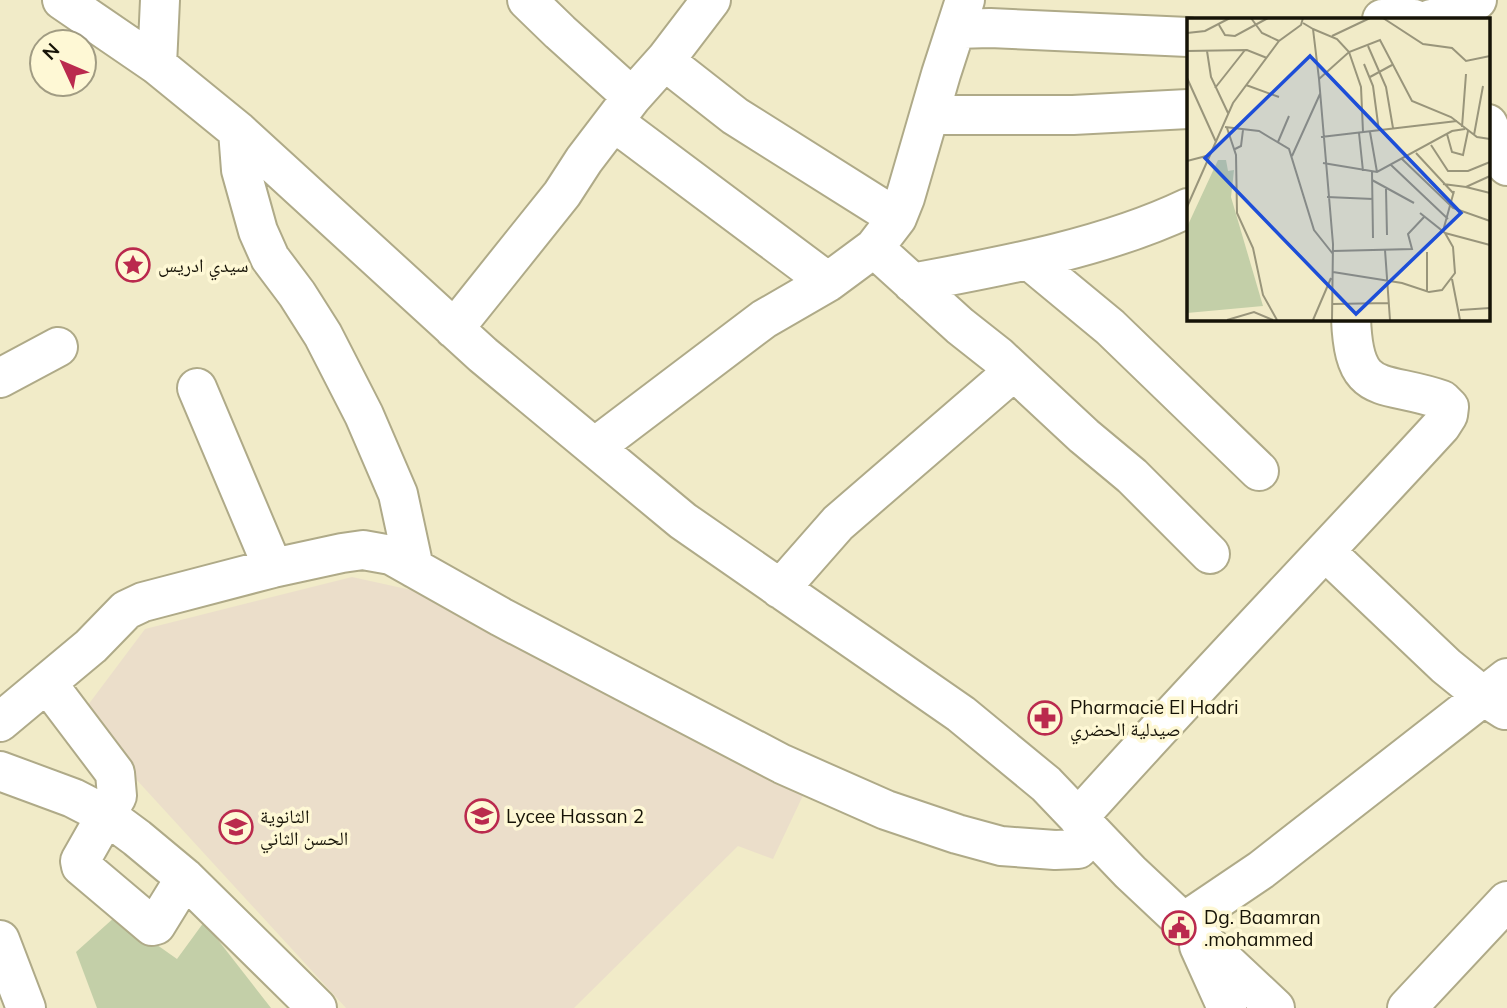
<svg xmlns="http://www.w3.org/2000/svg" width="1507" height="1008" font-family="Mulish,'Noto Naskh Arabic',sans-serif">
<rect width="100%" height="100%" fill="#f1ebc8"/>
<path fill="#ebdeca" d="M352,577L434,595L807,787L773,859L738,846L574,1008H346L79,717L145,629Z"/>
<path fill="#c3cfa8" d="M116,916L177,959L204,922L271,1008H97L76,952Z"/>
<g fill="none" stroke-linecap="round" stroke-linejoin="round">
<defs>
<path id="minor" d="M62,0L157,65L238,131L483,355L683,521L961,714L1046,784L1130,872L1275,1008
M527,0L560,32L632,97
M1382,19H1414
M1431,19L1444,18L1477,0
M956,29L990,28L1188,37
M666,59L675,69L735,116L897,218
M157,65L160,0
M931,115H1073L1188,109
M614,122L828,282
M1488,124L1507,166
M238,131L241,170L258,231L270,258L297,294L323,335L364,415L398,494L414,568
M874,248L960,326L998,356L1084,436L1132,476L1210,554
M1029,260L1110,327L1259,471
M912,283C1003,266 1104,248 1188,208
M454,329L562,194L584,160L632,97L666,59L711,0
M0,378L58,347
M197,388L273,568
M595,447L764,319L828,282L874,248L897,218L905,198L941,74L965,0
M1326,552L1446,666L1483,696L1505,710
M780,589L838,523L1014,371
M47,683L115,773L117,796L80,861L81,866L152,926L156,925L185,878
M0,722L91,646L126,610L143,602L273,568L342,553L363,550L391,555L501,617L782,764L886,810L957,834L1001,846L1055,850L1078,849L1093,834
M0,771L73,798L106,815L137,838L185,878L317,1008
M1078,818C1197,685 1321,557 1441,426L1448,415L1449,407L1442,400C1381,379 1354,399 1351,318
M1184,922L1261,870L1507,678
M0,940L26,1008
M1199,946L1227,1008
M1407,1008L1507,901"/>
</defs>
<use href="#minor" stroke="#afaa88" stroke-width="42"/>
<use href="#minor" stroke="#fff" stroke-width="38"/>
</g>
<defs>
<symbol id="sight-ring" viewBox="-11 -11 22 22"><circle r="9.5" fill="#fef8d5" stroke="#ba2a4e" stroke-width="1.5"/><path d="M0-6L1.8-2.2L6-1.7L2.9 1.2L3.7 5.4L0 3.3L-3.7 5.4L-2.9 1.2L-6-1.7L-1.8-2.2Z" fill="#ba2a4e"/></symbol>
<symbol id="pharmacy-ring" viewBox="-11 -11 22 22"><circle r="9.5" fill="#fef8d5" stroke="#ba2a4e" stroke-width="1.5"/><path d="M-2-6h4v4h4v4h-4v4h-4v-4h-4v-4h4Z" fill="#ba2a4e"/></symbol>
<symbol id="school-ring" viewBox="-11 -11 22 22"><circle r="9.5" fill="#fef8d5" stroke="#ba2a4e" stroke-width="1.5"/><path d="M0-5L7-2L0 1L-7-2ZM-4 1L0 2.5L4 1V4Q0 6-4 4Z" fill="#ba2a4e"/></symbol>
<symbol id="civic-ring" viewBox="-11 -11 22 22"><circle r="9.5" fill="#fef8d5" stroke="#ba2a4e" stroke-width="1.5"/><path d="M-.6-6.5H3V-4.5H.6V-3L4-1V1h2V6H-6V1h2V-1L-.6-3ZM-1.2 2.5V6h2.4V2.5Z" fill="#ba2a4e"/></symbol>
</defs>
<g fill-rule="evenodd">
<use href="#sight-ring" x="114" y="246" width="38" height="38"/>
<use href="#pharmacy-ring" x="1026" y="699" width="38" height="38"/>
<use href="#school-ring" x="463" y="797" width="38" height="38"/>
<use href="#school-ring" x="217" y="808" width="38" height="38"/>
<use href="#civic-ring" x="1160" y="909" width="38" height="38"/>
</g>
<g text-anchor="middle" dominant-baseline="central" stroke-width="7" stroke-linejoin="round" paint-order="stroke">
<g font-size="19" fill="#161307" stroke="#fef8d5" text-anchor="start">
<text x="158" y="265">سيدي ادريس</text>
<text x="1070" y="707">Pharmacie El Hadri<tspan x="1070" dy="22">صيدلية الحضري</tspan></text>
<text x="260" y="816">الثانوية<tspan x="260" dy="22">الحسن الثاني</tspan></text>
<text x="506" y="816">Lycee Hassan 2</text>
<text x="1204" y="917">Dg. Baamran<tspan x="1204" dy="22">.mohammed</tspan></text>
</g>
</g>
<g transform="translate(1187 18)">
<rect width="303" height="303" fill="#f1ebc8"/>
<path d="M31,142H39L41,153L47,152L44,179L76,288L0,295V209Z" fill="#c3cfa8"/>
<path fill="none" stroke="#99957b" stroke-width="2" d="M64,0L75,15L92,23M196,0L236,26L265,30L279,43L303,38M116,5L126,11L132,61L146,226L145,302M32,7L38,17L48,18L81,0M126,11L150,21L162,34L174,69L176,114M0,15L18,13L43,0M145,18L183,0M181,28L199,69L206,110M0,33L60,32L80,40M20,33L24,59L41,95M177,46L186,68L192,113M183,59L205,47M0,60L29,124M132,61L162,34L193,22L225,83L264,99L290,119L303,121M59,67L92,79M28,70L58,32M38,109L72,113L102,131L127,212L146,236M275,109L279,56M40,110L49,137L50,195L66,230L76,277L90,302M183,114L190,154M172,115L176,153M260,116L265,134L276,137L281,113M287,117L296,68M134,119L270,103M91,124L102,98M244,127L261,153H281L303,144M48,131L54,128L56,112M229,135L267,176M105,138L133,76M215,141L266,190L303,203M0,143L23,137M136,145L190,154L265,113L278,111M204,147L261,201M185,154L186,220M185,162L227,185M256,166L279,169L303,158M279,169L303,175M199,171L200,217M140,179L186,181M0,189L46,85L92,23L114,7L116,0M256,213L267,173M258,215L303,227M198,232L203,302M146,233L225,231L221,216L238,198M146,254L215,265L242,274L255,272L268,255L266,229L258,215L233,195M265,261L273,302M240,274V234M146,286L202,285M273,292L303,290M40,302L67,294L86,302M126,302L144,260"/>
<path fill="#1d4ed8" fill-opacity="0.15" stroke="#1d4ed8" stroke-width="3.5" d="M123,38L274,195L169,296L18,140Z"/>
<rect width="303" height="303" fill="none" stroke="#161307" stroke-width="3.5"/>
</g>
<g transform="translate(63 63) rotate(314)"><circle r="33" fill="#fef8d5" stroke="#a19c83" stroke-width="2"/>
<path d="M0-5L12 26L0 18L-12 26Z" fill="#ba2a4e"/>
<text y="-10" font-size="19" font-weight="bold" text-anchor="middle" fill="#161307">N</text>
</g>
</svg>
